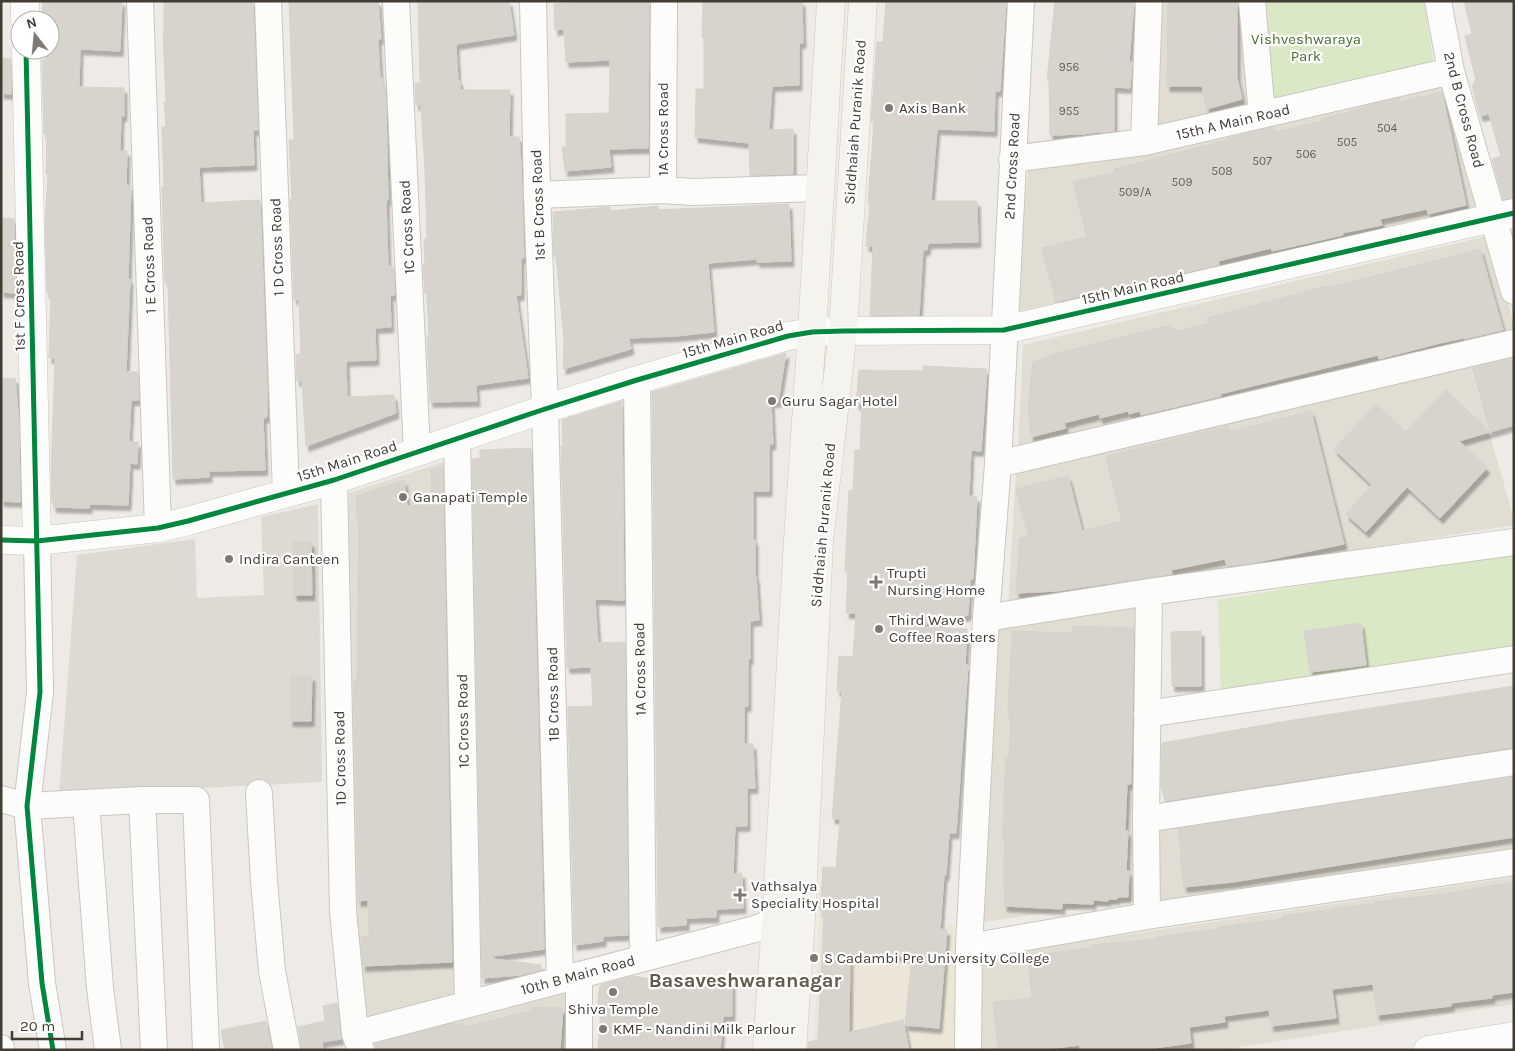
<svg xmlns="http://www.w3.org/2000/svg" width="1515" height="1051" font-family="Karla,sans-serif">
<defs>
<filter id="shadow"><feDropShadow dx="3" dy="5.5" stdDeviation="1" flood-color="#0004"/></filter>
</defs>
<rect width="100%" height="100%" fill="#eeebe6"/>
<path fill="#e1ddd3" d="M1154,1H1248L1258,112L1148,137Z
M1447,78L1482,208L1014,312L1029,162Z
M1491,235L1514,325V335L1018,451L1023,345Z
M1469,362L1514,519V525L1008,606L1016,470Z
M446,461L461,999L361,1023L353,968L348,673L349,493Z
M1145,597L1136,901L982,922L993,622Z
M1514,771V850L1155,905L1157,827Z
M1514,877V1004L1222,1050H980L983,956Z
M567,993L565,1050H377L374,1040Z"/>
<path fill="#dddad4" d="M318,504L322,782L59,795L77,555L195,539L197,598L264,595L261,517Z"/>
<path fill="#ece6d8" d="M819,913L959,926L954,1050H814Z"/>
<path fill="#dbe8c6" d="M1257,1H1424L1434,66L1264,103Z
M1514,550V652L1221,698L1218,600Z"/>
<path fill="#d7d4ce" stroke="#d6d2cc" filter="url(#shadow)" d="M43,1H122L120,51L80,49L79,87L124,88V116H121L120,151H127L126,185L131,186L128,279H130L126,372H138L139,400H131L129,442H138L137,464L130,463L128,505L89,504V508L53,507L54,503H52L51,474L55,358H49L51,293H47L45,220L48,174H46L47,134H44L42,60H46V50H50V20H42Z
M164,1H253L258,130H253L254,165L199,167L201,203L260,200L267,383V417L263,418L265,470L209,471V477L173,479L168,283H165L162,187H164L162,127H166L164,102H166L163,33H164Z
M289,1H378L381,39H378L380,78H382V84H385L386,106L388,200L386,201L388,266H393L395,295H390L391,327L375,328L376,360L346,361L347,397L394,395L396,413L306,446L302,381H297L296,355L301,354L299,299H294L290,199H292L289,140H294Z
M418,1H509L514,35L457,44L456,46L458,81H460V90H510L509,137H519L521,163L524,258H521V295H516L528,378L476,385L477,401L430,402L427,336H429L427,297V293L425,294L423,265H425L424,239H427L425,172L421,105H416L415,83H420Z
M598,1H649L648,148L609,149L611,167L565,171L562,147H566V114L609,113L610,60L566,62L564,29L555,30L554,4Z
M703,1H802L803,43H799V85L772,86L769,130L793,129V174L750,175L749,143L695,137L696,89H704V38H702Z
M886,1H1006L1000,91H995L994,131L937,129L931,201H977L978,242L928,243L927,250H923L919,315H870L873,246H866L870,203H868L874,122H871L877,42H883Z
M1055,1H1134L1129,62H1132L1130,88L1114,87V131L1088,133L1085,134L1050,135L1049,80H1047Z
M1168,1H1237V77L1242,99L1207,109L1202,86H1167Z
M1464,1H1514V198L1503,199L1492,159L1501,156L1489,114L1480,116L1472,85L1475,84L1474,81L1476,80L1465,36L1472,34Z
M1,58L11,59V94L1,93Z
M1442,92L1466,205L1428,214L1427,209L1380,219L1382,225L1342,233L1343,235L1272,251L1271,248L1218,261L1219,265L1056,302L1042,248L1087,237L1073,182L1115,172L1114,169L1196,148L1239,136L1273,127L1275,132L1321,121V119L1363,108V107L1399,98L1400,102Z
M789,204L791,261L757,262V259L708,263L714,332L675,336L629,338L631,349L563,369L564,340L556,256L554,257L553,212L610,207V211L658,206V210Z
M1,218L14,219L16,293L1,292Z
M1480,249L1503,330L1464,339V338L1440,343L1379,359L1378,355L1220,394L1221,396L1141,415L1140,411L1129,414L1128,411L1100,418L1099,414L1064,423L1066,428L1031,437L1028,406L1033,362L1050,357V355L1171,325L1173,332L1208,323L1207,318L1327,286V288Z
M786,353L778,402H771L773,444L769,445V491H753V540H755V576H756L759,620L750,621V659H748V706H744V744H753L755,788H747V826H735L733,874L742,873L743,908L716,909V917L686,918V925L658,927L652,392Z
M1514,358V425L1490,432L1472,368Z
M923,366L987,369L981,451L971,450L969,496L977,497L973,579H970L968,615L925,624V627L967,629L965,665H968L956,833H949L946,875H944L940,929L947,930L939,1028L905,1025L912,957L850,954L849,1031L832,1036L903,1020L909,1050H808V1042L818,1040L824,911H820L823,867L836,868L840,819L832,818L842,691H837L839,656L853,657L856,613H846L848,571H845L849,490L853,491L855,450H860L862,404H856L859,370L923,371Z
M15,378L19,423L20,502L1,501V379Z
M1446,390L1490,432L1459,441L1487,468L1440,518L1407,487L1366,532L1346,514L1372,485L1334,449L1376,404L1405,432Z
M622,401L624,600L595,599L598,643L625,642L628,935L603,936V941L574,945L568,707L593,706L591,667L567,668L561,446H563L562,420Z
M1311,411L1344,544L1253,563L1227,566L1225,559L1171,570L1172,574L1057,591L1016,593L1020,538L1029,537L1016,489L1068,476L1082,531L1122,521L1106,456L1228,426L1229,432Z
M531,448L544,949L493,956V959L541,965V970L520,975L482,978L472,459L480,458V450Z
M443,466L452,962L363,966L361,937H369L368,900L358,901L354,706V680H357L359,518H357L356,496L404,480L407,506L432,504L431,470Z
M293,542H311L312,595H294Z
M1361,623L1366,665L1310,672L1304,631Z
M1073,626L1134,628L1131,784H1127L1125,831H1128L1126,871H1129L1128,897H1117V899H1108V901L1093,900V904L1062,903V909L1004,906L1005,884L1003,883L1005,841H1003L1004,798L1006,758H1009L1011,714H1008L1012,631L1073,633Z
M1201,631V686H1172L1171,632Z
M291,676H312L311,721H290Z
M1514,686V747L1165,801L1161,785L1162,743L1287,721Z
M1514,777V837L1233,882L1184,887L1180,858H1182L1178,829Z
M1514,882V992L1492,995V998L1451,1003V1006L1377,1015L1373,984L1332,989L1336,1018L1271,1026L1269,1010L1224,1016L1225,1022L1189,1027L1191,1043L1140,1050H1080V1045L1038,1050H998L993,1002L1032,998L1028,956L1092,948L1091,945L1157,939V937L1218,929V927L1282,919V916L1375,903V902L1449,893Z
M633,976L651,979L732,977V1016H723L720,1050H598L601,1010L597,1009L600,985Z
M337,1003L341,1039L322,1042L323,1050H302L298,1027L325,1021L323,1006Z
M531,1007L563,1008L560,1050H376L375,1044L454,1023V1026L463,1023L464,1027L493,1020L531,1011Z
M266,1021L272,1050H225L221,1030Z"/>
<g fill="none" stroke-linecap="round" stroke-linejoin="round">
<defs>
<path id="minor" d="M140,1L158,528
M268,1L286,493
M396,1L417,452
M533,1L537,195L545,409L560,980
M664,1L663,190L693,192L820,188
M1252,1L1262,115
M1438,1L1451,71L1514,291
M1144,142L1149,1
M1012,159L1144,142L1451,71
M537,195L663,190
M637,380L643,958
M457,438L468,1004
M998,464L1514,343
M334,480L343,911L355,1034L361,1050
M37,541L40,692L27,806L42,983L53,1050
M986,618L1149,592L1514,542
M1147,714L1514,659
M259,793L264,881L272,971L287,1050
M1,799L27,806L142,800H196L206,1050
M142,800L154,1050
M86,804L100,988L108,1050
M1146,819L1514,762
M1147,916L1146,819L1149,592
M969,947L986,618L998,464L1021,1
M355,1034L755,929L776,921L796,920
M1,1048V1050
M579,1050V975
M968,1050L969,947L1147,916L1514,862"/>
<path id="tertiary" d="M25,1V20
M26,50L37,541
M1,540L37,541L158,528L188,521L334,480L545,409L637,380L788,336L812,332L843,331L1004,330L1514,213
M1428,1050L1514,1036"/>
<path id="secondary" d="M767,1050L776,921L798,540L812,332L831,1
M792,1050L801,919L819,542L843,331L863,1"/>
</defs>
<use href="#minor" stroke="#cac7c2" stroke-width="28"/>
<use href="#tertiary" stroke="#cac7c2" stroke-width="29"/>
<use href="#secondary" stroke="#cecabe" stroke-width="29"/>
<use href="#minor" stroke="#fcfcfb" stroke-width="26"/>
<use href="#tertiary" stroke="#fcfcfb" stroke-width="28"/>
<use href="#secondary" stroke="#f5f3ed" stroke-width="28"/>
<defs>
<path id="cycleway" d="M26,50L40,692L27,806L42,983L53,1050
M1,540L37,541L158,528L188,521L334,480L545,409L637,380L788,336L812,332L843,331L1004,330L1514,213"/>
</defs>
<use href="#cycleway" stroke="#fff" stroke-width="8"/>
<use href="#cycleway" stroke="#00873e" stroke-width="5"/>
</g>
<g fill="#7e7972" stroke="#fff" stroke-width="2">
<circle cx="889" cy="108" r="5"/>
<circle cx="772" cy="401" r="5"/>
<circle cx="403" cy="497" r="5"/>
<circle cx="229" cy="559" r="5"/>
<path d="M873.5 574.5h5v5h5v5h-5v5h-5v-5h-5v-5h5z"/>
<circle cx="879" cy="629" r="5"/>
<path d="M737.5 887.5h5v5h5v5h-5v5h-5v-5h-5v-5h5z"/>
<circle cx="814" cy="958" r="5"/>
<circle cx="613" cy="992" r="5"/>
<circle cx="603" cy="1029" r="5"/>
</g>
<g text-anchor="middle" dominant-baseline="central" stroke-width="4.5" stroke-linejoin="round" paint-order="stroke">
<g font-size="12" fill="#68635a">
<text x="1069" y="67">956</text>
<text x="1069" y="111">955</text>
<text x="1387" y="128">504</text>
<text x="1347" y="142">505</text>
<text x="1306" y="154">506</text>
<text x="1262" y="161">507</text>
<text x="1222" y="171">508</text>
<text x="1182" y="182">509</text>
<text x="1135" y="192">509/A</text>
</g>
<g font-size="15" fill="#447129" stroke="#fff">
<text x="1306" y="39">Vishveshwaraya<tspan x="1306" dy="17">Park</tspan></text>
</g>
<g font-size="15" fill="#423c33" stroke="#fff" text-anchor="start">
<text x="899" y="108">Axis Bank</text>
<text x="782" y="401">Guru Sagar Hotel</text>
<text x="413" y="497">Ganapati Temple</text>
<text x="239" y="559">Indira Canteen</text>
<text x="887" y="573">Trupti<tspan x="887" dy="17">Nursing Home</tspan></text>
<text x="889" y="620">Third Wave<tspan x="889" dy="17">Coffee Roasters</tspan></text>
<text x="751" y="886">Vathsalya<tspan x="751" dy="17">Speciality Hospital</tspan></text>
<text x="824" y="958">S Cadambi Pre University College</text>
<text x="613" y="1009" text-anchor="middle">Shiva Temple</text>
<text x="613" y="1029">KMF - Nandini Milk Parlour</text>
</g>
<g font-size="15" fill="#423c33" stroke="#fff">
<text transform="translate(1464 110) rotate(75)">2nd B Cross Road</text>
<text transform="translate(855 122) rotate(-86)">Siddhaiah Puranik Road</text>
<text transform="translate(1233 122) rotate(-13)">15th A Main Road</text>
<text transform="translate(663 129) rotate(-90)">1A Cross Road</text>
<text transform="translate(1012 166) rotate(-87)">2nd Cross Road</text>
<text transform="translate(538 205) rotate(-92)">1st B Cross Road</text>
<text transform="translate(407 227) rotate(-93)">1C Cross Road</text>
<text transform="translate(277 247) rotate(-92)">1 D Cross Road</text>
<text transform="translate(149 265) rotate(-92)">1 E Cross Road</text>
<text transform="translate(1133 288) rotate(-13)">15th Main Road</text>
<text transform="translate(19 296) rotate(-91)">1st F Cross Road</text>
<text transform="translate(733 339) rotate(-16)">15th Main Road</text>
<text transform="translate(347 461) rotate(-18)">15th Main Road</text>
<text transform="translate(823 525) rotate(-85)">Siddhaiah Puranik Road</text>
<text transform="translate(640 669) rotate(-91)">1A Cross Road</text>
<text transform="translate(553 694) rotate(-91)">1B Cross Road</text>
<text transform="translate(463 721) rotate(-91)">1C Cross Road</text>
<text transform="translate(340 758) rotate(-91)">1D Cross Road</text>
<text transform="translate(578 975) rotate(-15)">10th B Main Road</text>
</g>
<g font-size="20" font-weight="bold" fill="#645a4b" stroke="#fff">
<text x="745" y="980">Basaveshwaranagar</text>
</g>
</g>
<rect width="1515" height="1051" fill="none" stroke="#423c33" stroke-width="5"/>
<g transform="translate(35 35) rotate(344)"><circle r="24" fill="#ffffff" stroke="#b3b1ad"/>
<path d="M0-4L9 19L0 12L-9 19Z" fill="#7e7972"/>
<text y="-8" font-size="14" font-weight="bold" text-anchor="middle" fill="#423c33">N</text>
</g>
<path d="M12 1031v8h70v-8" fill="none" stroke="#423c33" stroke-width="2.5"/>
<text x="20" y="1031" font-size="15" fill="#423c33" stroke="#ffffff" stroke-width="4" paint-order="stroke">20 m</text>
</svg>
